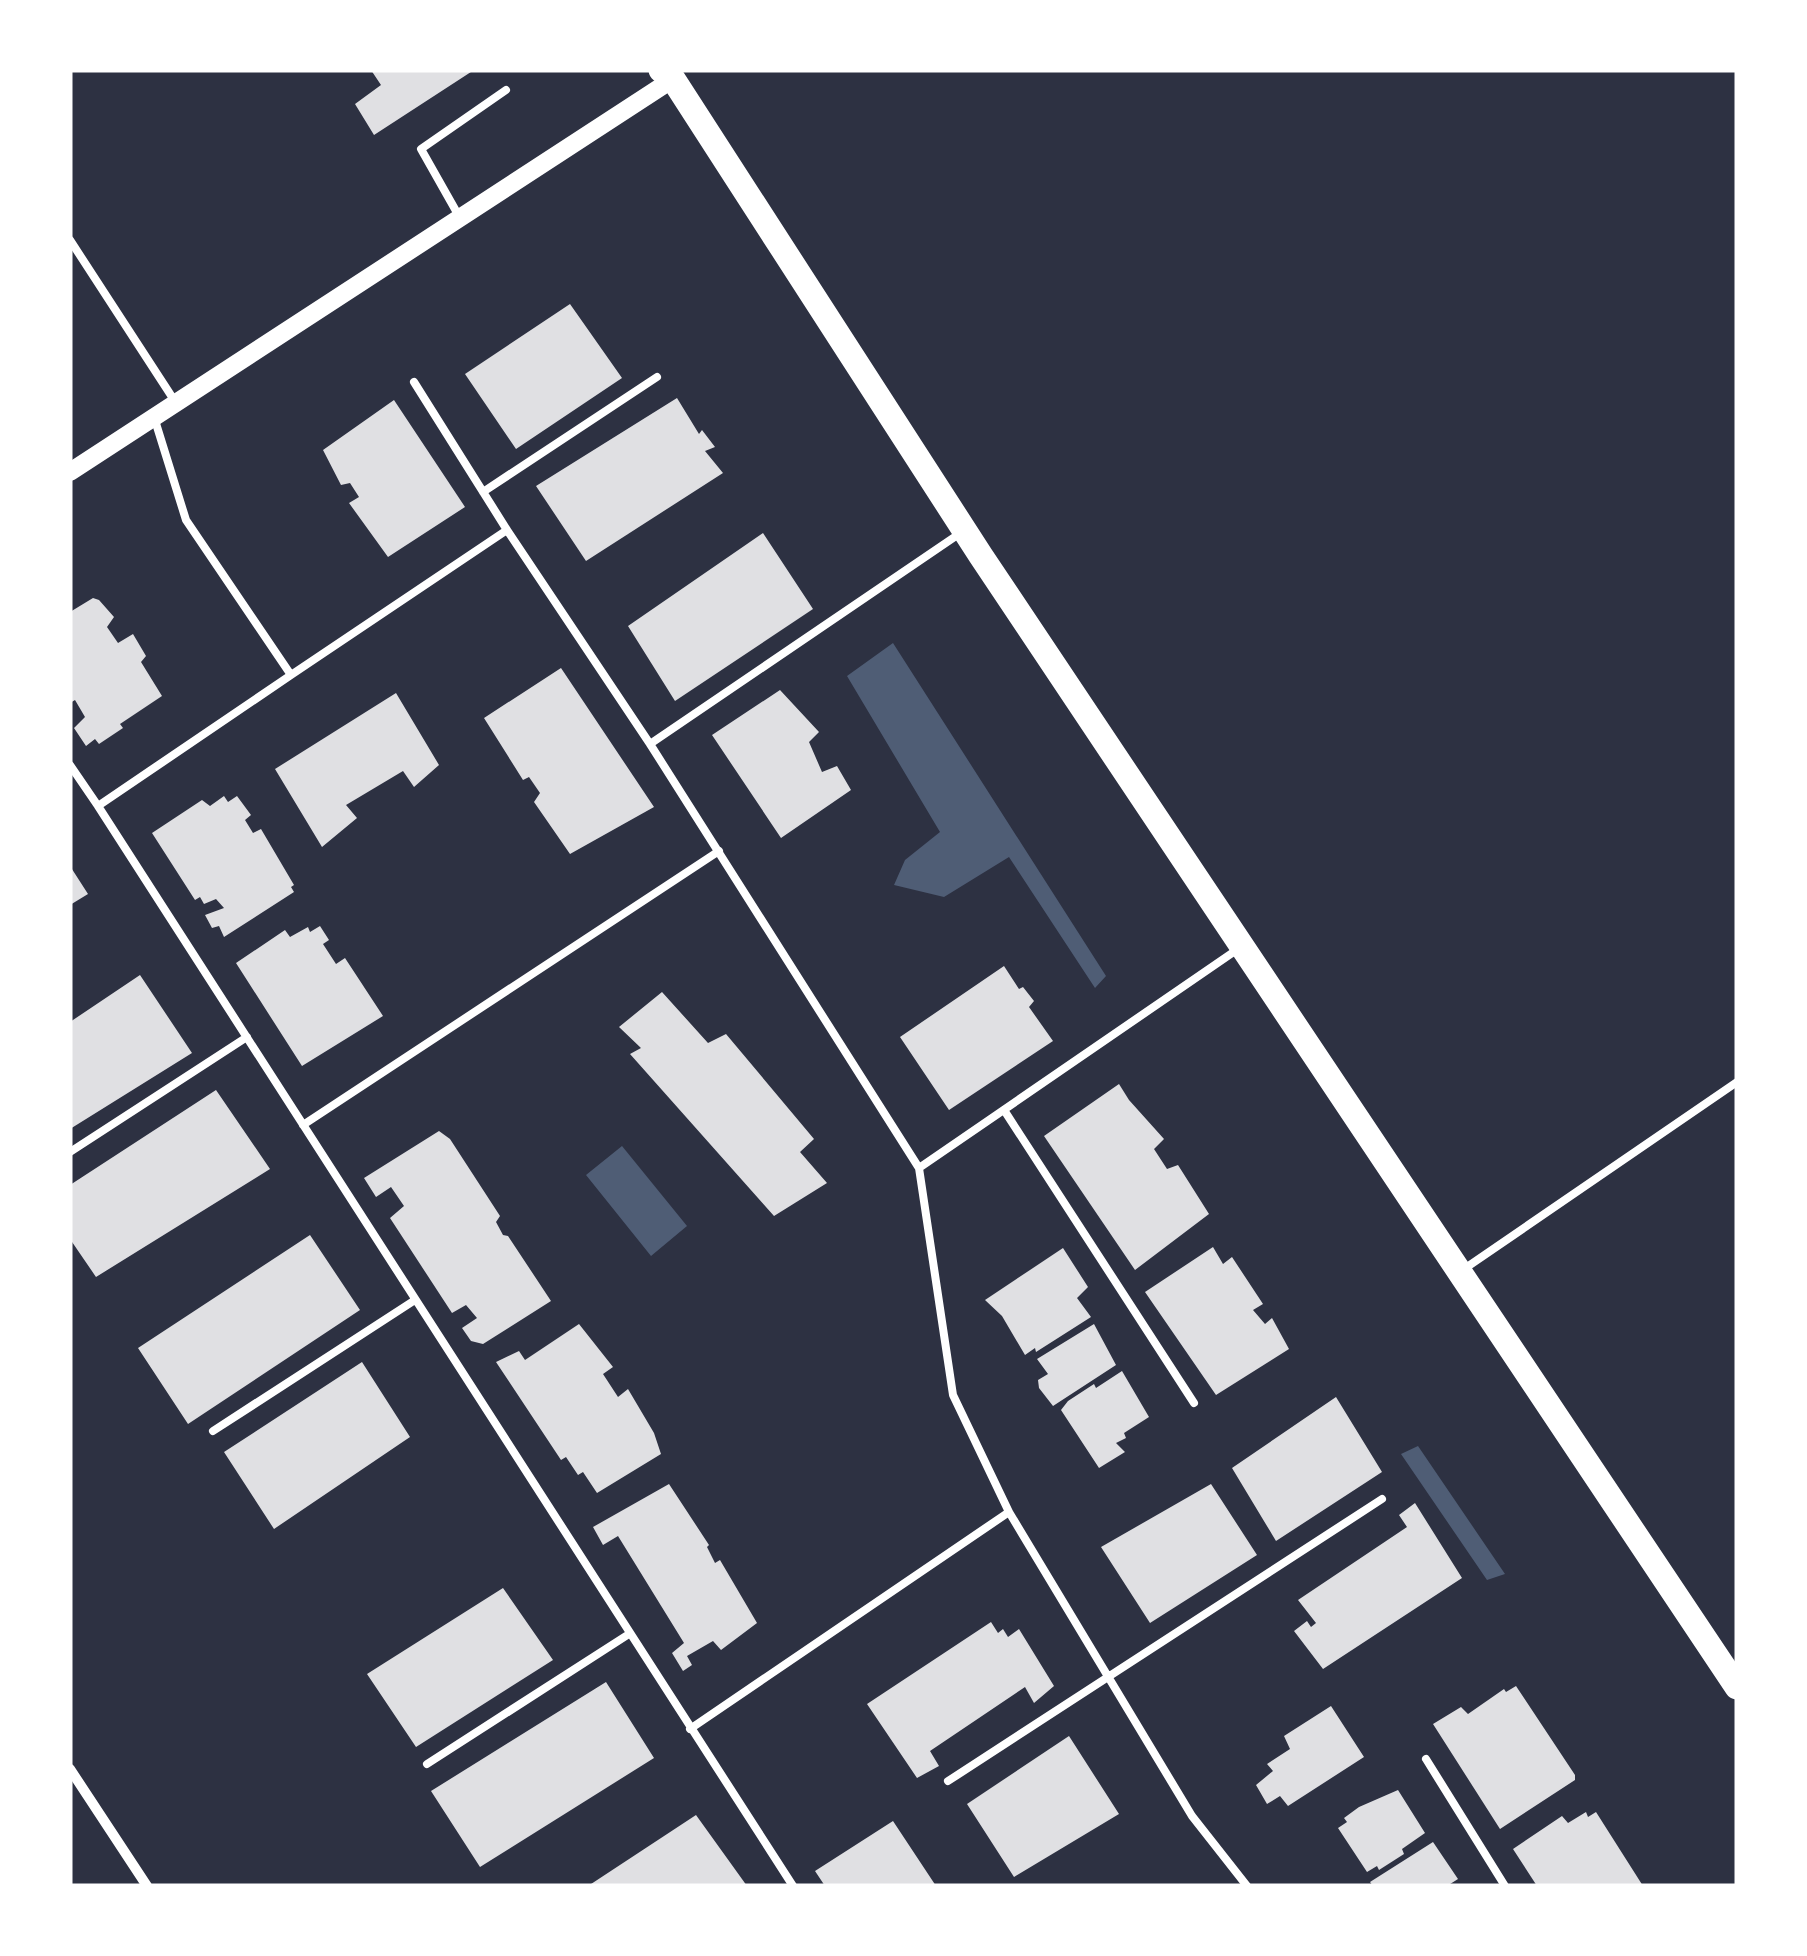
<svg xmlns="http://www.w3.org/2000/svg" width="1807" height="1956" font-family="Manrope,sans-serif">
<rect width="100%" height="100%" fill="#2d3142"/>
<path fill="#4f5d75" d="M893,643L1106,976L1095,988L1009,857L944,897L894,885L905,860L940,832L847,676Z
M622,1146L687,1226L651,1256L586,1175Z
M1418,1446L1505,1574L1487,1580L1401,1454Z"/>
<path fill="#e0e0e3" d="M371,70H474L374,135L355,104L381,85Z
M570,304L622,378L516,449L465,374Z
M677,398L699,434L702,430L715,447L705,451L723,473L586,561L536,486Z
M394,400L465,507L388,557L349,503L359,497L350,483L341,485L323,450Z
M763,533L813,609L675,701L628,626Z
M93,598L99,600L114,617L107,627L118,643L133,634L146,656L141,662L162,696L120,724L123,728L99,744L95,739L86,746L74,728L85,717L75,700L70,703V612Z
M561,668L654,807L570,854L534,802L540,793L529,777L523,780L484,718Z
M780,690L819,732L809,742L822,772L837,766L851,790L781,838L712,735Z
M396,693L439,765L414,787L403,771L346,805L357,818L322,847L275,769Z
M224,796L228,802L237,796L251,815L245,820L253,833L261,829L294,885L291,887L294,892L224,937L219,926L212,928L205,915L224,908L216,899L204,904L200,897L195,900L152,833L202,800L210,806Z
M70,866L88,894L70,905Z
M320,926L329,940L323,944L336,964L345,958L383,1016L302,1066L236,963L285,930L290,937L308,927L310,932Z
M1004,966L1019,989L1023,987L1034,1001L1029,1007L1053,1041L949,1110L900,1037Z
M140,975L192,1053L70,1129V1022Z
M662,992L708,1043L726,1034L814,1139L800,1152L827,1183L774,1216L630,1054L641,1048L619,1027Z
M1119,1084L1129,1100L1164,1139L1154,1149L1167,1169L1178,1165L1209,1214L1135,1270L1044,1136Z
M216,1090L270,1169L96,1277L70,1239V1185Z
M439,1131L450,1139L500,1216L496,1222L503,1235L508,1236L551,1301L483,1344L471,1341L462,1328L477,1318L466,1305L452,1313L390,1218L404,1206L391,1187L376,1197L364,1178Z
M310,1235L360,1310L188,1424L138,1348Z
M1213,1247L1223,1264L1232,1257L1263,1304L1253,1310L1265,1324L1272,1318L1289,1349L1216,1395L1145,1292Z
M1063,1248L1088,1287L1077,1298L1091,1317L1036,1352L1035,1348L1025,1355L1002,1316L985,1300Z
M579,1324L613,1367L603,1374L618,1397L628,1389L654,1433L661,1454L597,1493L583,1472L578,1475L566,1457L561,1460L496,1362L519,1351L525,1360Z
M1094,1324L1116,1365L1053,1406L1039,1388L1038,1380L1048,1374L1037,1359Z
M362,1362L410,1437L274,1529L224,1452Z
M1122,1371L1149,1417L1124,1433L1126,1438L1116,1443L1125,1452L1099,1468L1061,1410L1068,1401L1094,1384L1096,1388Z
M1336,1397L1382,1472L1276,1541L1232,1468Z
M669,1484L709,1545L707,1547L715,1563L720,1560L757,1623L721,1650L713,1641L687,1656L692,1665L683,1671L672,1653L684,1643L618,1536L603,1545L593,1527Z
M1211,1484L1257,1555L1150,1623L1101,1547Z
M1415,1503L1462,1578L1323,1669L1294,1631L1307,1621L1311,1627L1316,1623L1298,1600L1407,1527L1399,1515Z
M503,1588L553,1660L416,1747L367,1674Z
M991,1622L998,1633L1003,1629L1008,1637L1019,1629L1054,1686L1034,1703L1025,1687L930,1751L939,1766L917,1778L867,1704Z
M606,1682L654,1758L480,1867L431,1791Z
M1516,1686L1575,1775V1780L1500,1829L1433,1724L1461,1707L1468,1714L1504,1689L1506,1692Z
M1331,1706L1364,1757L1288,1806L1280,1796L1267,1804L1256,1785L1273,1771L1267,1764L1290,1749L1284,1736Z
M1069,1736L1119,1814L1014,1877L967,1804Z
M1398,1790L1425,1833L1402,1849L1404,1854L1379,1870L1377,1866L1367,1872L1338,1828L1347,1822L1344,1818L1359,1807Z
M1586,1812L1588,1817L1596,1812L1643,1886H1537L1513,1849L1562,1816L1568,1823Z
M696,1815L747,1886H588Z
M893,1821L936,1886H825L815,1871Z
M1433,1842L1458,1879L1447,1886H1373L1370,1882Z"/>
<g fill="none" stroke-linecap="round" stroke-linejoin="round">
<path stroke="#fff" stroke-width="8" d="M460,218L421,149L506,90
M70,240L176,403
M414,382L507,530
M154,417L186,520L291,675L98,806L793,1886
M483,492L657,377
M291,675L507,530L650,744
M70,765L98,806
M1004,1110L1194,1403
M303,1125L719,851
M70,1152L247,1037
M919,1168L650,744L959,534
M1464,1269L1737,1082
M213,1431L415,1300
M1009,1512L953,1395L919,1168L1238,949
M690,1729L1009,1512L1192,1816L1247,1886
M1426,1759L1505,1886
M427,1764L629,1634
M948,1781L1382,1499"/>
<path stroke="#fff" stroke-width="10" d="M70,1769L147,1886"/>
<path stroke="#fff" stroke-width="18" d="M70,472L673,79"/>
<path stroke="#fff" stroke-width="25" d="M661,70L673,79L981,556L1737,1687"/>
</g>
<rect width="1807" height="1956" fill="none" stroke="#ffffff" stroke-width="145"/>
</svg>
